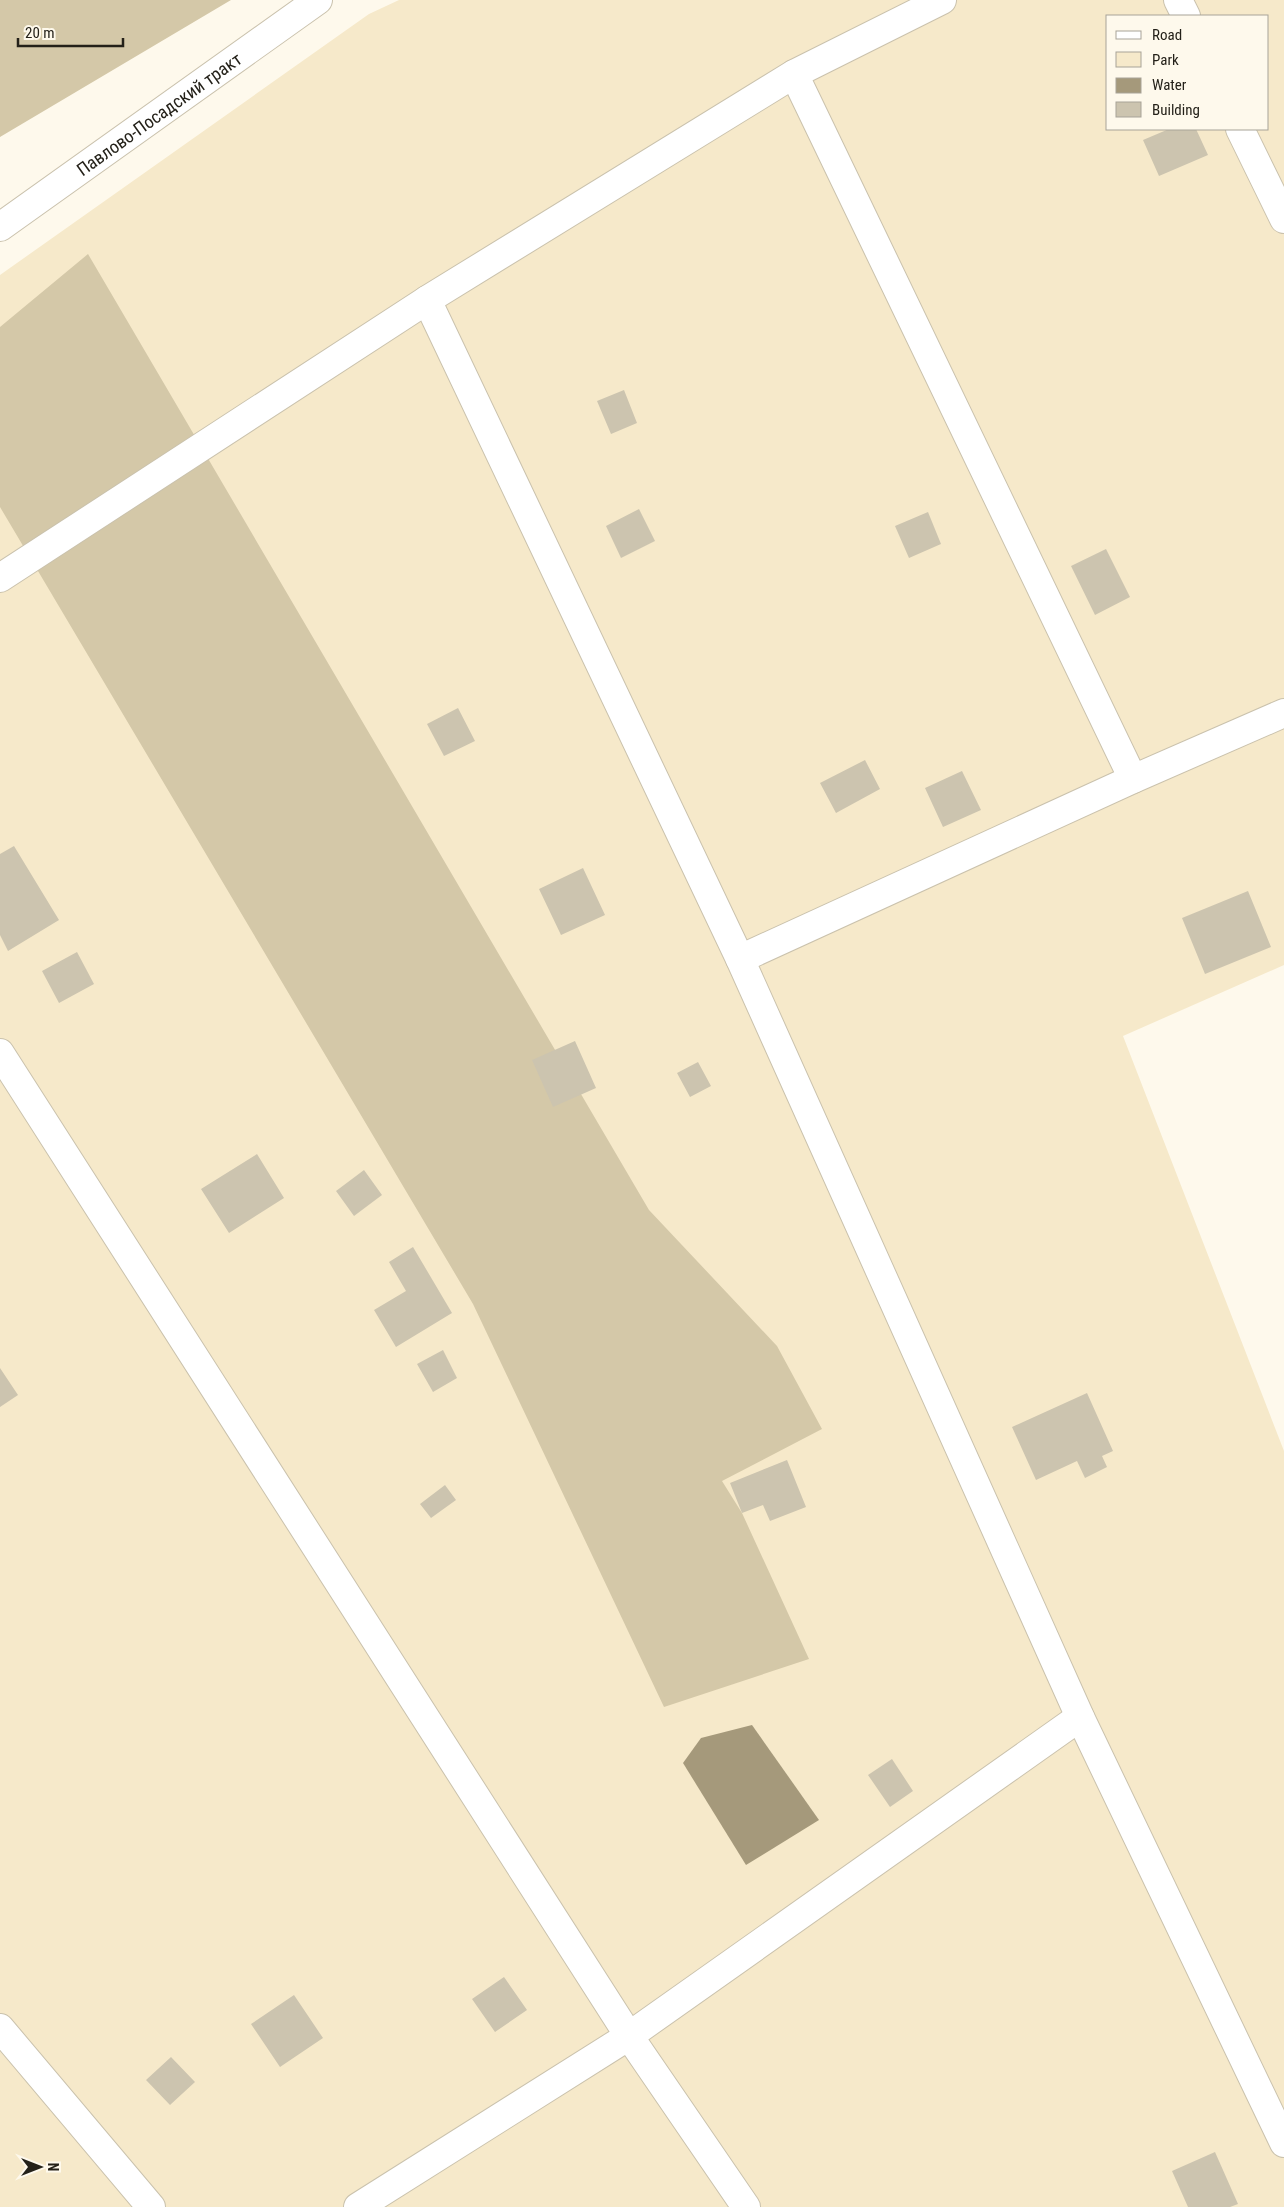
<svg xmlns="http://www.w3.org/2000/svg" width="1284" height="2207" font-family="'Roboto Condensed',sans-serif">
<rect width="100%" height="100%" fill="#fef9ec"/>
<path fill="#f6e9ca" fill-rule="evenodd" d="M399,0H1284V965L1123,1036L1284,1451V2207H0V275L369,14ZM1108,16H1268V129H1108Z"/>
<path fill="#d4c8a8" d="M0,0H231L0,137Z
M88,254L649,1210L777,1346L822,1429L722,1481L742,1513L809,1659L664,1707L473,1304L0,507V327Z"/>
<path fill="#a5997b" d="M752,1725L819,1820L746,1865L683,1763L701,1738Z"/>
<path fill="#ccc4af" d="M1169,129H1196L1208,155L1159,176L1143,140Z
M624,390L637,423L611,434L597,401Z
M639,509L655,541L621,558L606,526Z
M928,512L941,544L909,558L895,526Z
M1106,549L1130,597L1095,615L1071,566Z
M458,708L475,741L444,756L427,724Z
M865,760L880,789L836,813L820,783Z
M962,771L981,810L943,827L925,788Z
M14,846L59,920L8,951L0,935V854Z
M583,868L605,915L561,935L539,889Z
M1248,891L1271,947L1205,974L1182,918Z
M77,952L94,984L59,1003L42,971Z
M575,1041L596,1088L553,1107L532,1060Z
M698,1062L711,1086L690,1097L677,1073Z
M257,1154L284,1198L229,1233L201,1189Z
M364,1170L382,1195L354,1216L336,1191Z
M413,1247L452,1313L396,1347L374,1310L406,1291L389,1262Z
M443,1350L457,1378L433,1392L417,1364Z
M0,1368L18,1395L0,1407Z
M1087,1393L1113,1451L1102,1456L1107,1467L1085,1478L1077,1461L1036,1480L1012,1427Z
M787,1460L806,1507L770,1521L763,1505L742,1513L730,1483Z
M445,1485L456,1500L431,1518L420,1504Z
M892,1759L913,1791L890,1807L868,1775Z
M504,1977L527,2010L495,2032L472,1999Z
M294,1995L323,2038L280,2067L251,2024Z
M171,2057L195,2082L170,2105L146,2080Z
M1215,2152L1238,2204L1230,2207H1188L1172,2171Z"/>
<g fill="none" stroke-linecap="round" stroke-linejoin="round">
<defs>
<g id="minor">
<path d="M1178,0L1186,16"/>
<path d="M794,74L1133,779"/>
<path d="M1240,129L1284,219"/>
<path id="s1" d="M0,227L318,0"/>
<path d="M427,300L740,959L1080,1717L1284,2143"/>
<path d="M0,578L427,300L794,74L942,0"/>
<path d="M740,959L1133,779L1284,713"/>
<path d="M0,1053L629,2036L746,2207"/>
<path d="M0,2028L151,2207"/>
<path d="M358,2207L629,2036L1080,1717"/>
</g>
</defs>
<use href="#minor" stroke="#cac2ad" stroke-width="30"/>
<use href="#minor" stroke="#fff" stroke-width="28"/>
</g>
<g text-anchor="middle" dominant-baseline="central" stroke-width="4" stroke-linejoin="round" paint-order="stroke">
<g font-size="18" fill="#242119" stroke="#fef9ec">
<text stroke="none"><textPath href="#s1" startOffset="195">Павлово-Посадский тракт</textPath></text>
</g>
</g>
<rect x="1106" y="15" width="162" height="115" fill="#fef9ec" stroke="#a7a398"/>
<rect x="1116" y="31" width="25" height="8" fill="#ffffff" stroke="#a7a398"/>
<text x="1152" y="40" font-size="15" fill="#242119">Road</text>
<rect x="1116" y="52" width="25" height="15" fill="#f6e9ca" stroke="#a7a398"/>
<text x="1152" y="65" font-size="15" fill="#242119">Park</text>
<rect x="1116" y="78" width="25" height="15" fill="#a5997b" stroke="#a7a398"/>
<text x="1152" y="90" font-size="15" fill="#242119">Water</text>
<rect x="1116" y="102" width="25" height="15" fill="#ccc4af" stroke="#a7a398"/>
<text x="1152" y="115" font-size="15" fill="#242119">Building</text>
<g transform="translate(40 2167) rotate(90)" stroke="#fef9ec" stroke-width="4" paint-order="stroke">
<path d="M0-4L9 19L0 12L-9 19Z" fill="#242119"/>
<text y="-8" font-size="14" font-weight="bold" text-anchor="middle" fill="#242119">N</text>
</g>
<path d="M18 38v8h105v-8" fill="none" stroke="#242119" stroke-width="2.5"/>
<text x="25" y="38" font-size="15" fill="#242119" stroke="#fef9ec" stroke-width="4" paint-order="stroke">20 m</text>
</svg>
